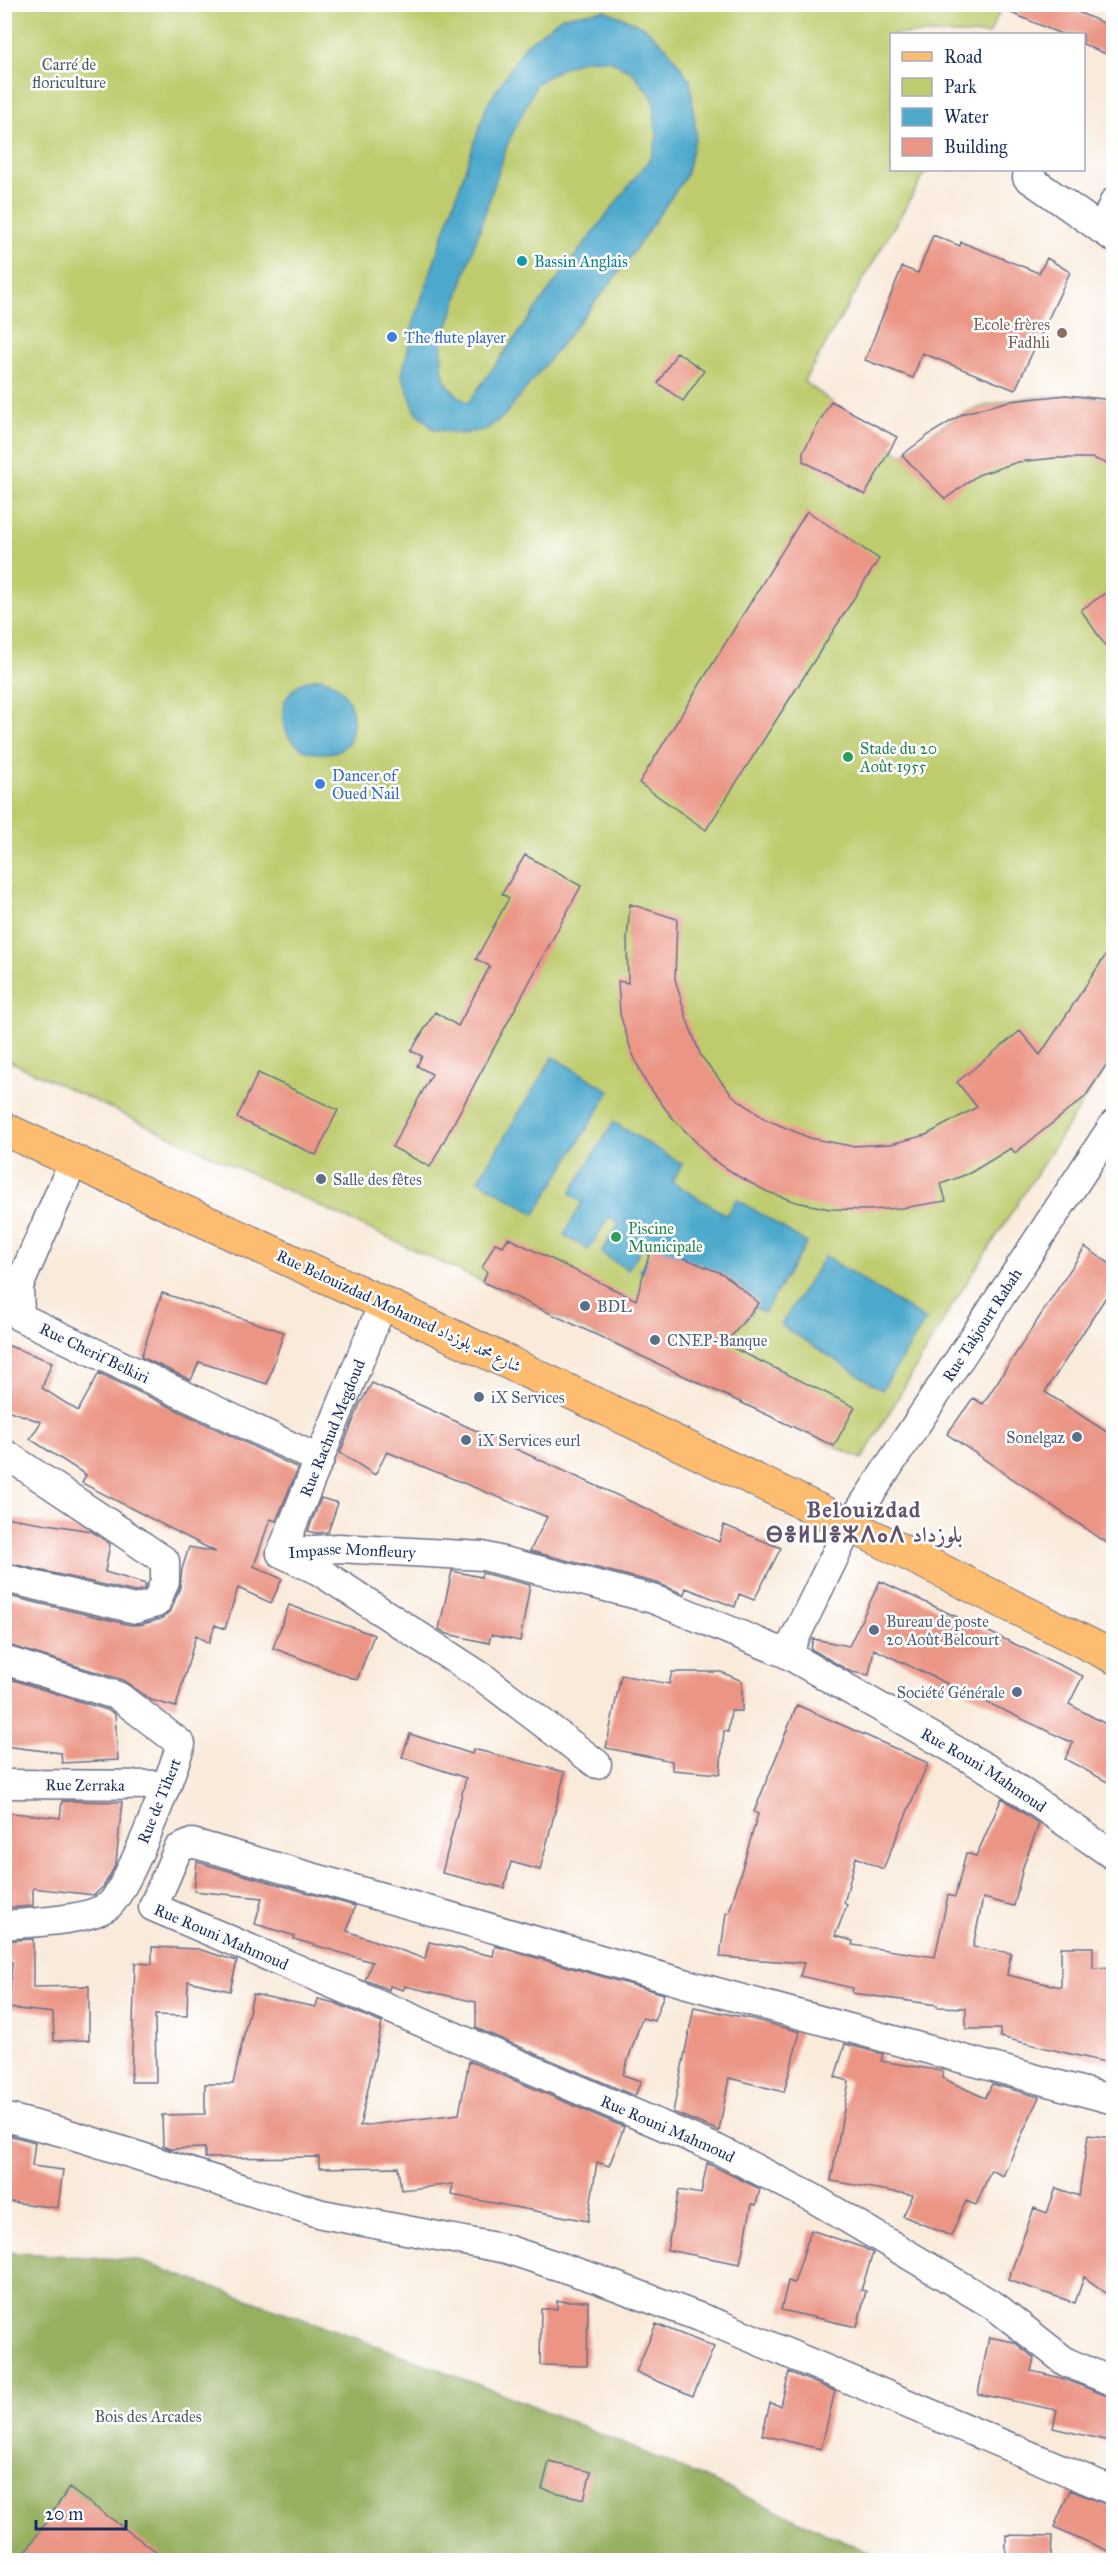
<svg xmlns="http://www.w3.org/2000/svg" width="1118" height="2565" font-family="'IM FELL Great Primer',Amiri,'Noto Sans Tifinagh',serif">
<rect width="100%" height="100%" fill="#fff"/>
<filter id="ink" filterUnits="userSpaceOnUse"><feTurbulence type="fractalNoise" baseFrequency=".0167" numOctaves="2"/><feDisplacementMap in="SourceGraphic" scale="12" xChannelSelector="R" yChannelSelector="G"/><feConvolveMatrix kernelMatrix="1 2 1 2 8 2 1 2 1" color-interpolation-filters="sRGB"/></filter>
<filter id="wash" filterUnits="userSpaceOnUse"><feTurbulence type="fractalNoise" baseFrequency=".008" numOctaves="4" result="noise"/><feDisplacementMap in="SourceGraphic" scale="24" xChannelSelector="R" yChannelSelector="G"/><feGaussianBlur stdDeviation="1.35" result="paint"/><feColorMatrix in="noise" values="0 0 0 0 0 0 0 0 0 0 0 0 0 0 0 0 0 1.4 0 .05"/><feComposite in="paint" operator="in"/></filter>
<g filter="url(#wash)">
<rect width="100%" height="100%" fill="#f9eada"/>
<path fill="#becc6e" stroke="#6c7e66" stroke-width="1.5" d="M5,5H1003L989,34H892V170H927L804,381L902,455C921,441 941,424 963,414C997,397 1078,390 1113,401V1055L953,1304L862,1459L5,1059Z"/>
<path fill="#96b061" stroke="#587060" stroke-width="1.5" d="M4,2252L137,2260L351,2336L524,2402L700,2476L886,2560H5Z"/>
<path fill="#4ea9cc" stroke="#346c95" stroke-width="1.5" fill-rule="evenodd" d="M604,10L643,26L667,48L690,80L696,133L686,176L623,267L504,416L487,429L462,434L433,429L415,410L402,376L414,321L487,105L526,45L562,17ZM586,59L610,60L632,72L653,98L657,138L651,157L559,277L468,403C441,385 441,375 442,344L508,143L537,83L560,69Z
M321,678C349,686 359,715 349,742C342,750 335,753 324,753C275,756 264,683 321,678Z
M553,1057L610,1091L535,1214L478,1180Z
M613,1122L682,1164L672,1182L726,1215L737,1199L807,1243L764,1313L755,1307L746,1320L725,1307L668,1288L640,1271L655,1247L646,1241L628,1270L601,1253L619,1224L609,1217L588,1250L564,1235L582,1202L570,1194Z
M825,1256L926,1320L882,1390L781,1325Z"/>
<g id="blocks">
<path fill="#eb9585" d="M990,4H1059L1113,27V57L1083,44V34H1061Z
M933,235L960,246L961,242L1039,273L1047,258L1070,272L1015,390L922,353L913,378L865,360L902,267L918,273Z
M677,352L704,371L683,401L658,383Z
M1066,395L1113,400V466L1092,458H1055L1018,462L978,475L945,499L902,455L930,434L964,413L1010,401Z
M831,401L897,437L865,495L803,461V452Z
M807,511L879,559L706,830L639,783Z
M1113,588V657L1081,610Z
M525,855L581,886L430,1167L392,1147L432,1074L417,1066L422,1056L411,1051L435,1012L458,1026L490,966L476,959L509,898L502,894Z
M630,904L677,919L675,979L687,1020L701,1056L732,1095L765,1119L810,1138L851,1146L891,1144L926,1135L977,1107L957,1082L1020,1031L1040,1055L1113,944V1055L1085,1097L1015,1153L1011,1148L970,1173L941,1184L946,1201L902,1208L869,1210L830,1209L796,1202L768,1192L741,1178L712,1159L670,1115L645,1081L631,1050L620,1014L618,981L628,983L627,939Z
M258,1073L338,1110L316,1155L237,1118Z
M508,1238L636,1300L652,1245L723,1274L759,1303L725,1344L855,1407L834,1446L483,1282L487,1272L482,1268L495,1243L503,1246Z
M1085,1247L1113,1266V1286L1045,1392L1113,1436V1547L947,1434L973,1398L983,1404Z
M162,1293L284,1332L267,1384L199,1362L191,1380L141,1357Z
M4,1344L52,1362L42,1388L78,1411L99,1373L298,1468L276,1521L270,1519L254,1566L282,1579L271,1603L238,1588L225,1629L215,1625L209,1643L196,1635L176,1707L151,1700L123,1680L4,1644V1595L131,1625H140L161,1619L171,1610L180,1587L182,1569L189,1547L216,1552L82,1483L86,1475L30,1439L41,1422L4,1409Z
M372,1383L719,1542L724,1525L781,1548L754,1600L739,1594L735,1607L686,1588L684,1594L657,1583L530,1551L547,1517L387,1452L375,1475L340,1453L360,1404Z
M321,1498L338,1503L328,1532L315,1533L308,1531Z
M4,1517L91,1531L110,1544L105,1572L146,1584L144,1589L135,1592L4,1562Z
M452,1571L481,1577L482,1573L530,1585L520,1641L491,1635L489,1643L447,1634L439,1629Z
M880,1581L1083,1676L1069,1704L1113,1728V1785L1065,1759L1073,1743L874,1649L869,1675L851,1672L811,1649L813,1639L849,1646Z
M289,1605L374,1635L357,1680L273,1648Z
M672,1672H721L742,1681V1711H731L728,1732L724,1731L720,1774L672,1770V1761L606,1748L621,1675L669,1684Z
M4,1677L110,1711L115,1714L118,1760L62,1763L61,1753L4,1746Z
M797,1705L928,1763L883,1869L856,1857L844,1903L847,1905L835,1936L853,1941L852,1945L935,1957L948,1895L955,1897L966,1853L976,1856L1002,1798L1039,1824L1023,1867L1014,1906L983,1898L973,1947L1011,1953L1007,1975L1061,1987V1947H1093V1968L1113,1967V2064L1000,2037V2029H966V2008L937,2007V2005L852,1993L853,1988L800,1976L804,1963L720,1957L726,1913H729L758,1814L754,1812Z
M410,1734L472,1754L473,1749L565,1772L540,1870L511,1862L504,1888L442,1873L466,1778L402,1757Z
M62,1801L122,1802L116,1863L112,1871L103,1887L94,1895L33,1888V1906L4,1908V1812L60,1818Z
M197,1862L355,1906L347,1931L425,1959L429,1942L493,1956L495,1946L664,1994L654,2021L642,2018L623,2075L641,2081L635,2096L476,2028V2002L405,1986L403,1990L390,1986L389,1990L365,1980L372,1962L294,1939L295,1936L255,1924L262,1898L194,1891Z
M33,1939V1987L89,1986V2040L54,2041L53,2013L9,2008L12,1962H4V1941Z
M152,1947L198,1949L237,1961L230,1991L188,1981L187,2016L155,2015L156,2082H131L135,1963L152,1964Z
M253,1994L316,2007L318,1999L335,2003L382,2023L360,2126L459,2114L469,2061L624,2127L609,2166L597,2162L588,2221L451,2195L453,2184L401,2190L398,2167L319,2168V2157L205,2158V2148L170,2149L163,2146L162,2115L205,2114V2084H233Z
M694,2007L752,2019L800,2032L784,2092L729,2078L719,2131L673,2112Z
M845,2044L883,2054L881,2061L943,2071L942,2078L985,2098L992,2084L1039,2097L1003,2176L991,2170L976,2205L966,2201L951,2236L903,2216L913,2195L831,2181L849,2081L835,2077Z
M4,2134L35,2142L32,2166L63,2170L58,2208L4,2201Z
M1088,2135L1113,2138V2298L1084,2277L1075,2303L1008,2280L1034,2208L1047,2213L1056,2188L1079,2196Z
M707,2163L760,2189L756,2205L752,2204L740,2264L667,2250L679,2190L701,2194Z
M811,2230L864,2248L873,2253L861,2290L866,2291L857,2327L781,2310L788,2281L794,2283Z
M557,2301H588L587,2366L540,2365L541,2309H557Z
M656,2324L714,2347L693,2396L636,2372Z
M989,2337L1014,2342L1034,2358L1031,2371L1061,2378L1113,2398V2442L1053,2428L1057,2410L978,2394Z
M789,2372L835,2391L821,2449L762,2435L770,2403L781,2406Z
M549,2462L591,2472L584,2499L542,2489Z
M69,2488L168,2560H20Z
M1070,2490L1113,2507V2553L1054,2527Z
M1006,2535L1052,2536L1051,2560H1006Z"/>
</g>
</g>
<g filter="url(#ink)">
<use href="#blocks" fill-opacity="0" stroke="#697089" stroke-width="1.5"/>
<g fill="none" stroke-linecap="round" stroke-linejoin="round">
<defs>
<g id="street">
<path d="M1027,177L1114,238"/>
<path d="M1102,230L1114,202"/>
<path id="s1" d="M1114,1124L850,1525L787,1654L990,1770L1114,1856"/>
<path id="s2" d="M73,1162L19,1286L20,1317L320,1460"/>
<path d="M4,1453L165,1561V1581L156,1603L135,1609L4,1578"/>
<path id="s3" d="M281,1553L383,1303"/>
<path d="M4,1660L118,1696L181,1744C172,1772 127,1893 108,1906C86,1921 32,1922 4,1925"/>
<path id="s4" d="M597,1764L485,1679L319,1571L281,1553L338,1548L483,1556L653,1599L787,1654"/>
<path id="s5" d="M4,1784L167,1785"/>
<path id="s6" d="M1114,2100L691,1985L192,1843L178,1849L153,1907L717,2149L813,2198L996,2307L1066,2362L1114,2382"/>
<path d="M4,2117L66,2133L322,2214L506,2249L597,2279L723,2326L1114,2491"/>
</g>
<path id="primary" d="M4,1129L383,1303L850,1525L1114,1657"/>
</defs>
<use href="#street" stroke="#697089" stroke-width="31"/>
<use href="#primary" stroke="#697089" stroke-width="35"/>
<use href="#street" stroke="#fff" stroke-width="28"/>
<use href="#primary" stroke="#fdbc70" stroke-width="33"/>
</g>
</g>
<circle fill="#0f9aa8" stroke="#fff" stroke-width="2" cx="522" cy="261" r="6"/>
<circle fill="#8d6e63" stroke="#fff" stroke-width="2" cx="1062" cy="333" r="6"/>
<g fill="#3f7fe0" stroke="#fff" stroke-width="2">
<circle cx="392" cy="337" r="6"/>
<circle cx="320" cy="784" r="6"/>
</g>
<g fill="#2e9e5b" stroke="#fff" stroke-width="2">
<circle cx="848" cy="757" r="6"/>
<circle cx="616" cy="1237" r="6"/>
</g>
<g fill="#5c6f8a" stroke="#fff" stroke-width="2">
<circle cx="321" cy="1179" r="6"/>
<circle cx="585" cy="1306" r="6"/>
<circle cx="655" cy="1340" r="6"/>
<circle cx="479" cy="1397" r="6"/>
<circle cx="1077" cy="1437" r="6"/>
<circle cx="466" cy="1440" r="6"/>
<circle cx="874" cy="1630" r="6"/>
<circle cx="1017" cy="1692" r="6"/>
</g>
<g text-anchor="middle" dominant-baseline="central" stroke-width="5" stroke-linejoin="round" paint-order="stroke">
<g font-size="16" fill="#4c5e63" stroke="#fff">
<text x="69" y="64">Carré de<tspan x="69" dy="18">floriculture</tspan></text>
<text x="148" y="2416">Bois des Arcades</text>
</g>
<g font-size="16" fill="#0d838f" stroke="#fff" text-anchor="start">
<text x="534" y="261">Bassin Anglais</text>
</g>
<g font-size="16" fill="#785e54" stroke="#fff" text-anchor="end">
<text x="1050" y="324">Ecole frères<tspan x="1050" dy="18">Fadhli</tspan></text>
</g>
<g font-size="16" fill="#366cbe" stroke="#fff" text-anchor="start">
<text x="404" y="337">The flute player</text>
<text x="332" y="775">Dancer of<tspan x="332" dy="18">Oued Nail</tspan></text>
</g>
<g font-size="16" fill="#27864d" stroke="#fff" text-anchor="start">
<text x="860" y="748">Stade du 20<tspan x="860" dy="18">Août 1955</tspan></text>
<text x="628" y="1228">Piscine<tspan x="628" dy="18">Municipale</tspan></text>
</g>
<g font-size="16" fill="#4e5e75" stroke="#fff" text-anchor="start">
<text x="333" y="1179">Salle des fêtes</text>
<text x="597" y="1306">BDL</text>
<text x="667" y="1340">CNEP-Banque</text>
<text x="491" y="1397">iX Services</text>
<text x="1065" y="1437" text-anchor="end">Sonelgaz</text>
<text x="478" y="1440">iX Services eurl</text>
<text x="886" y="1621">Bureau de poste<tspan x="886" dy="18">20 Août Belcourt</tspan></text>
<text x="1005" y="1692" text-anchor="end">Société Générale</text>
</g>
<g font-size="16" fill="#1b2f5e" stroke="#fff">
<text transform="translate(399 1311) rotate(25)">Rue Belouizdad Mohamed شارع محمد بلوزداد</text>
<text transform="translate(982 1325) rotate(-57)">Rue Takjourt Rabah</text>
<text stroke="none"><textPath href="#s2" startOffset="249">Rue Cherif Belkiri</textPath></text>
<text stroke="none"><textPath href="#s3" startOffset="135">Rue Rachud Megdoud</textPath></text>
<text stroke="none"><textPath href="#s4" startOffset="452">Impasse Monfleury</textPath></text>
<text stroke="none"><textPath href="#s1" startOffset="852">Rue Rouni Mahmoud</textPath></text>
<text stroke="none"><textPath href="#s5" startOffset="81">Rue Zerraka</textPath></text>
<text transform="translate(159 1801) rotate(-68)">Rue de Tihert</text>
<text stroke="none"><textPath href="#s6" startOffset="1110">Rue Rouni Mahmoud</textPath></text>
<text stroke="none"><textPath href="#s6" startOffset="1596">Rue Rouni Mahmoud</textPath></text>
</g>
<g font-size="22" font-weight="bold" letter-spacing="1.5" fill="#64536c" stroke="#fff">
<text x="864" y="1509">Belouizdad<tspan x="864" dy="25">ⴱⴻⵍⵡⴻⵣⴷⴰⴷ بلوزداد</tspan></text>
</g>
</g>
<rect width="1118" height="2565" fill="none" stroke="#fff" stroke-width="24"/>
<rect x="890" y="33" width="195" height="138" fill="#ffffff" stroke="#a4acbf" stroke-width="1.5"/>
<rect x="902" y="52" width="30" height="9" fill="#fdbc70" stroke="#a4acbf" stroke-width="1.5"/>
<text x="944" y="63" font-size="18" fill="#1b2f5e">Road</text>
<rect x="902" y="78" width="30" height="18" fill="#becc6e" stroke="#a4acbf" stroke-width="1.5"/>
<text x="944" y="93" font-size="18" fill="#1b2f5e">Park</text>
<rect x="902" y="108" width="30" height="18" fill="#4ea9cc" stroke="#a4acbf" stroke-width="1.5"/>
<text x="944" y="123" font-size="18" fill="#1b2f5e">Water</text>
<rect x="902" y="138" width="30" height="18" fill="#eb9585" stroke="#a4acbf" stroke-width="1.5"/>
<text x="944" y="153" font-size="18" fill="#1b2f5e">Building</text>
<path d="M36 2520v9h90v-9" fill="none" stroke="#1b2f5e" stroke-width="3"/>
<text x="45" y="2520" font-size="18" fill="#1b2f5e" stroke="#ffffff" stroke-width="4.5" paint-order="stroke">20 m</text>
</svg>
